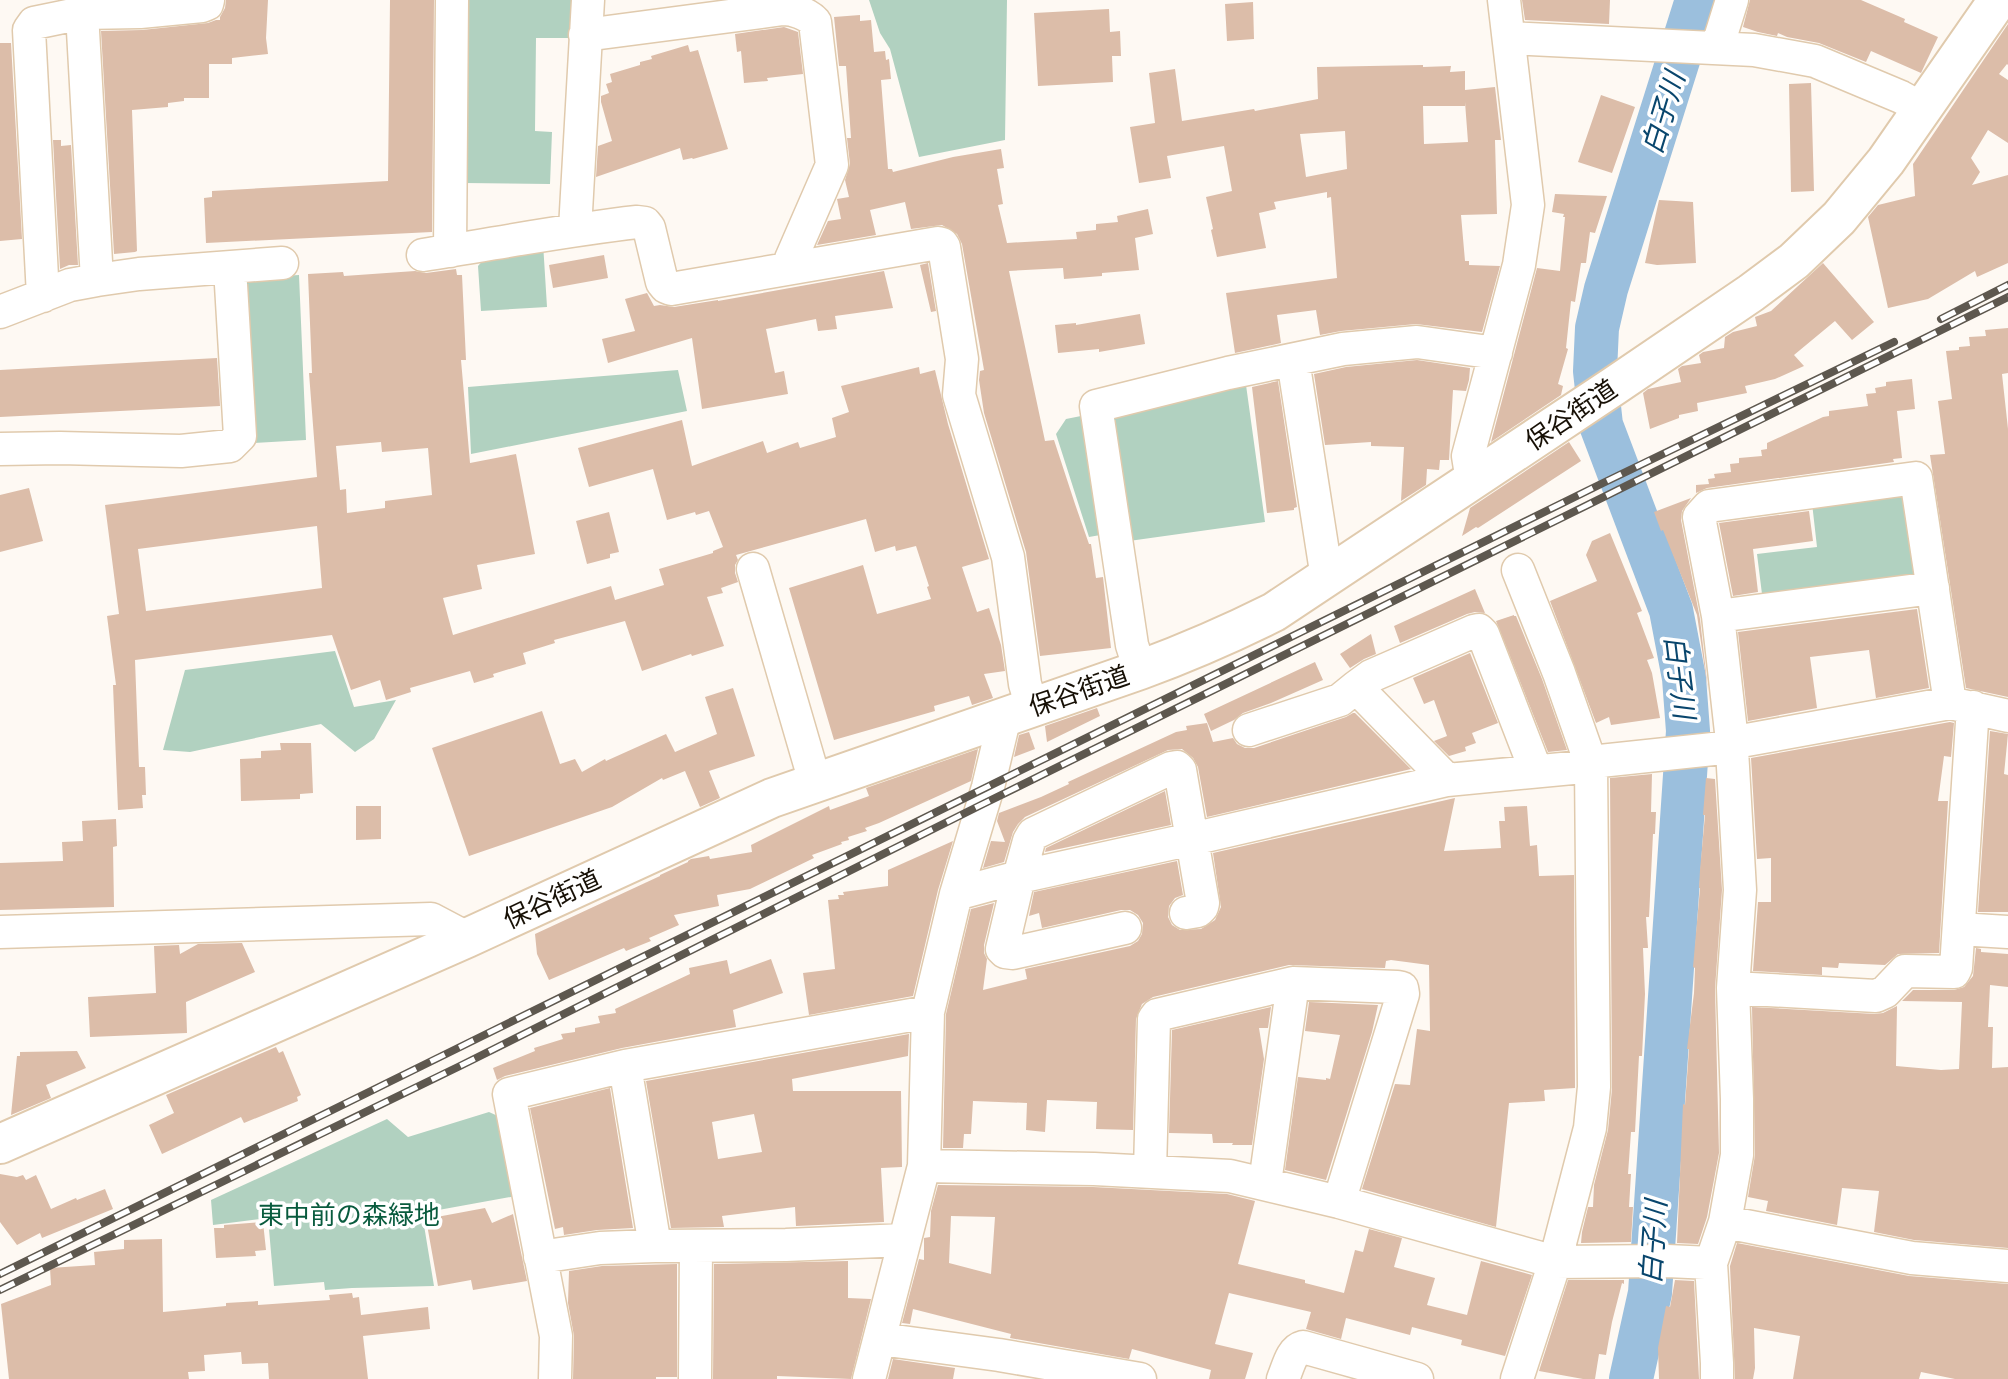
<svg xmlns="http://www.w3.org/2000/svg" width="2008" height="1379" font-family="Cabin,'Noto Sans JP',sans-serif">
<rect width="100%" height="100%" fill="#fef9f3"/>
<path fill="#b1d1c0" d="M466,0H576L574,38H536L535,131L552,132L550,184L465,183Z
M869,0H1007L1005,140L919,157L890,49L880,33Z
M543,243L547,307L481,311L478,266L485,258Z
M299,275L306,440L252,443L242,287L249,278Z
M678,370L687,411L471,454L468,387Z
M1246,385L1265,522L1129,541L1112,422L1118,412Z
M1081,416L1089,423L1106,534L1089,537L1056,434L1066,419Z
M1906,491L1918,574L1763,602L1757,554L1817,547L1812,503Z
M335,651L354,707L396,700L374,739L355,752L321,724L190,752L163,750L185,670Z
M489,1112L500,1117L516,1196L422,1213L434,1286L352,1288L325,1290L324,1282L274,1286L268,1218L213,1225L211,1200L387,1119L408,1137Z"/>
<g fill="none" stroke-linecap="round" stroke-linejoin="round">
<path stroke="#9bbfdd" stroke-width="44" d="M1631,1379L1650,1293L1688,731L1684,678L1671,610L1601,425L1595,371L1597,328L1606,289L1697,0"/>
</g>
<path fill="#dcbda9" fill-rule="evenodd" d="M226,0H268L266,38L268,54L232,58V64H209V98H184V101L168,103V107L132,110L137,251L135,252L114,254L101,31L142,30L208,23L216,20H220V17L225,8Z
M390,0H434L432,232L206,243L204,198L212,197V191L388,181Z
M1522,0H1610L1609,24L1525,20Z
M1750,0H1861L1905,19L1904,22L1938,37L1921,73L1871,51L1866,62L1819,43L1787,37L1778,33L1777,36L1758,32L1743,27Z
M1253,2L1254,39L1227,41L1225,4Z
M1109,9L1110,32L1120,31L1121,56H1112L1113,82L1038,86L1034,13Z
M860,15V21L871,20L874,52L885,51L886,60L889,59L891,79L881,80L888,169H892L893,172L953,157L1001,149L1004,168L997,169L1003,204L998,205L1007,243L1077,239L1076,232L1096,230V224L1118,222L1117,216L1148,209L1153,234L1135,238L1139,270L1102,273V276L1064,279L1063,268L1009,271L1045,441L1054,440L1075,504L1089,544H1091L1096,578L1103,577L1111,648L1040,656L1026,552L984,413L979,380L980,371L984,370L962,244L957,234L942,225L911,229L905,202L870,210L876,235L817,245L828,221L841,219L837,199L849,197L845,180L850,164L847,138H851L846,66H839L834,17Z
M2008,24V65L2007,64L1999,74L2008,80V143L1988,130L1971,158L1980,172L1972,185L2008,175V263L1977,277L1975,271L1928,299L1888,308L1868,217L1878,205L1915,196L1913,164Z
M784,27L798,32L803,74L767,78L768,81L744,83L741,51L737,52L735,34Z
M0,43H11L22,239L0,241Z
M688,45L690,52L698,50L728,149L693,159L692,158L683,160L680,148L596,177L598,146L612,141L601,102V96L609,93L606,84L612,82L610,74L640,65V62L652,59L651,56Z
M1423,65V67L1451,66L1450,72L1465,71V90L1495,87L1501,140H1495L1497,214L1461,215L1465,261H1469V265L1500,266L1482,332L1416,324L1341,331L1320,335L1316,310L1277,315L1281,343L1235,353L1226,293L1337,278L1331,197L1327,198V192L1274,202L1276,209L1259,213L1266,248L1217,257L1211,230L1213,229L1206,197L1232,191L1224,146L1167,156L1171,178L1139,183L1130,127L1155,123L1149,73L1175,69L1182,121L1254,109L1255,111L1318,99L1317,67ZM1465,102L1468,142L1424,144L1423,106H1465ZM1345,131L1347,169L1306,177L1300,134Z
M1811,83L1814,191L1791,192L1789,84Z
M1601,95L1635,107L1612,173L1578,162Z
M53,140H61V146L71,145L78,265H69L60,269Z
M1555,194L1607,196L1595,233L1590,232L1586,263H1581L1575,302L1571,301L1566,348L1568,349L1558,384L1563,386L1561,395L1491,442L1537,268L1560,271L1565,217H1563L1564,214L1552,212Z
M1659,200L1693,202L1696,263L1657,265L1645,263Z
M604,255L608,278L553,288L549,265Z
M928,263L936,311L931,312L920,265Z
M1823,263L1874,322L1852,340L1835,321L1794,355L1804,366L1775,379L1745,386L1747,393L1697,403L1698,411L1679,415V418L1650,429L1643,393L1648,389L1681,382L1678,369L1682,366L1701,363L1699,355L1703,352L1724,348L1725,337L1733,332L1757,326L1755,317L1771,311Z
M456,269L457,275H462L466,360H461L470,463L516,454L535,554L477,565L482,589L443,598L453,635L611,586L615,600L664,585L659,569L713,553V551L723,547L709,511L696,515L695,512L667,520L653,469L589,487L578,448L682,420L692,466L763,441L767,453L798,442L800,448L836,437L832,418L849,412L841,386L919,367L920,374L935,370L948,424L989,559L962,567L977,612L989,608L1001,645L1005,671L984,674L993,698L972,705L969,696L934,706L935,711L834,740L789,588L863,565L877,614L931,599L927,587L929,586L916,546L896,551L895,546L875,552L866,519L736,555L738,560L735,565V573L738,582L721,588L723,593L707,597L724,646L692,656L691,654L642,671L625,621L554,640L555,643L523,653L526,664L493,674L494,677L474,683L470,671L410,688L411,692L386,700L380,680L351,690L332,635L135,660L139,767H145L146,795H142L143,808L118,810L113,685H116L107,616L119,614L105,505L317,477L309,373H312L308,274L343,272L344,276L415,271L426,273ZM381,442L382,452L428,448L432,495L385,501V508L347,513L346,489L340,490L336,446ZM317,526L322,588L146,611L138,549Z
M884,271L893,308L835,316L837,329L818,331L816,319L766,329L775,373L784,371L788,394L702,409L692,338L608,363L602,339L635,331L625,299L647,293L654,306L660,305L674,307L718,300V301Z
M1140,314L1145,344L1099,352V349L1058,353L1055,325L1076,323V325Z
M2008,328V373L2002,374L2008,429V697L1966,688L1930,455L1945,454L1938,401L1952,399L1946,351L1959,350V347L1970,346L1969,337L1986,336L1985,330Z
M217,358L220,406L0,417V370Z
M1417,360L1470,368L1469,380L1466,391L1453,390L1449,460H1440L1439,470L1427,469L1426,485L1401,501L1404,447L1371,446V442L1325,445L1314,374L1346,367Z
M1912,379L1915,409L1897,411L1902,458L1893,459L1894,462L1707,488L1696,493V485L1709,484L1708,479L1715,478L1714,474L1731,472L1730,464L1739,463V458L1762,456L1761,450L1767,449V443L1823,417L1829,416V411L1868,406L1866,394L1876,393L1875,388L1886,386V382Z
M1278,381L1297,507L1294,508V510L1267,513L1252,387Z
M1569,442L1581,461L1478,528L1476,527L1462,536L1470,508Z
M29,488L43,541L0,552V495Z
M1691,498L1682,511L1681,520L1700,619L1708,691L1697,615L1663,530L1661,531L1654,512Z
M1809,511L1813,541L1753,549L1758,592L1733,596L1719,523Z
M609,512L619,552L610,554V558L587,564L576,521Z
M1610,533L1642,611L1637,613L1654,658L1647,660L1652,673L1660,718L1611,725L1609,717L1596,723L1550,601L1597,581L1586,555L1592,541Z
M1475,589L1485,613L1475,612L1467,614L1400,643L1394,626Z
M1917,609L1929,688L1876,698L1869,650L1810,657L1817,708L1748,721L1738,632Z
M1514,615V616H1516L1542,679L1567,750L1548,752L1496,621Z
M1371,634L1376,654L1364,659L1350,668L1340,654Z
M1470,653L1498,723L1472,733L1476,743L1465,747L1466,751L1449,756L1434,741L1447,736L1434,700L1424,704L1413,678Z
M1315,662L1323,680L1271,703L1243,713L1234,720L1211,731L1204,714Z
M733,688L755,756L709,771L720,798L700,807L685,771L663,780L662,778L612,807L469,856L432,748L542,711L560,764L575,759L582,772L605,759L606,761L666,734L675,752L717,734L705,697Z
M1097,708L1100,716L1047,742L1045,726Z
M1353,713H1355L1411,769L1207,817L1198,767L1193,758L1182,749L1168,750L1025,817L1018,824L1013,832L1004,862L983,868L991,841L1005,842L997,821L999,813L1041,797L1069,784L1068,782L1176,732L1187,730L1186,726L1207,723L1213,742L1233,738L1237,744L1245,748H1254L1346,717Z
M1950,722L1954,723L1951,757L1944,756L1938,801H1948L1939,953L1898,954L1885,965L1839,963L1838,968L1822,967V975L1753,971L1758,902H1771V858L1757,859L1751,758Z
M1990,731L2008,734L2004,774L2008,775V912H1978Z
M1029,732L1035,749L1014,757L1019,735Z
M280,743H311L313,793L300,794V799L241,801L240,759L261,758V751L281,750Z
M978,749L971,781L879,823L865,828L867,831L848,837L849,840L841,842L842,844L812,855L814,858L750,889L717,895L719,906L674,915L679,925L649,938L651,941L626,951L624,948L549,980L537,954L535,934L660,876V875L688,862V861L691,859L709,856L710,859L752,852L751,845L829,806L830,810L869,796L866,788Z
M1652,774L1651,812H1656L1655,834H1653L1649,917H1646L1648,948H1643L1645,994L1642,1056H1639L1635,1132H1631L1628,1174H1631L1629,1207H1633L1631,1242L1581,1243L1582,1232L1588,1207H1593L1594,1185L1608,1130L1612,1089L1610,778Z
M1706,778L1715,779L1722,890L1715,989L1719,1153L1707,1217L1698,1244L1677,1243L1683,1104L1685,1105L1689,1049H1687L1694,993L1695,968L1693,967L1700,888H1699L1700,870L1705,815H1703Z
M1165,791L1171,825L1045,852L1046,848Z
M1455,798L1444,851L1501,848L1499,821H1505L1504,807L1527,806L1530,846L1537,845L1539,876L1574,875L1575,1088L1544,1090L1545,1101L1509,1103L1496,1227L1362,1189L1395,1084L1410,1085L1417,1029L1430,1031L1429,965L1391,960L1386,961L1385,968L1289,965L1153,997L1142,1004L1136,1019L1133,1130L1096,1129L1097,1102L1047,1100L1045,1132L1026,1130L1027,1103L973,1101L971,1134H964L963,1148H943L946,1014L971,909L994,903L984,945V953L987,959L983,990L1027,979L1025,969L1130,946L1138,941L1142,934L1143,923L1138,915L1130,910H1121L1042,928L1039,913L1029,916L1034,892L1177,861L1183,895L1175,898L1169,906L1168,917L1172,925L1180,930L1201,929L1215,920L1221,907L1213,853Z
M356,806H381V839L356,840Z
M116,819L117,846L113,847L114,907L0,910V863L63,861L62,842L83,841L82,821Z
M953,841L938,890L913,996L809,1015L803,973L835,969L828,900L839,899L838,895H844L843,892L888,886V870Z
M242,943L255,972L186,1002L187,1033L90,1037L88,997L156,993L154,946L179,945L180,954L198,944Z
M1976,948L1981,949V952L2008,954V987L1990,985L1988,1027H1993L1992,1068L2008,1067V1248L1914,1240L1874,1232L1879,1191L1842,1188L1837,1225L1766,1211L1768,1201L1748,1197L1755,1155L1752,1007L1875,1014L1883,1013L1897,1006L1896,1066L1941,1070L1959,1069L1962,1002L1902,1001L1913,990H1954L1964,987L1973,976Z
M771,959L783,993L733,1010L736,1027L622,1048L505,1076L497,1080L493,1068L535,1051L534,1048L563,1039L561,1034L575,1032V1028L600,1023L598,1016L616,1013L615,1009L690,974L689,968L727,960L730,974Z
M1309,1002L1378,1005L1372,1032L1326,1180L1285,1170L1298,1077L1326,1080V1078L1330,1079L1340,1035L1305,1031Z
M1271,1007L1268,1028H1259L1264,1059L1252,1145H1232L1233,1143H1213L1212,1134L1169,1133L1172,1030Z
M909,1034L908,1056L792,1079L793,1091H901L902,1167L881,1168L884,1222L796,1226L795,1207L722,1216L724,1227L671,1228L646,1081ZM754,1114L762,1152L718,1159L712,1122Z
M276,1047L279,1053L283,1051L301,1095L297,1097L298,1101L244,1123L241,1117L162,1154L149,1125L174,1113L166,1095Z
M77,1051L86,1068L46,1085L51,1098L11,1115L17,1056H20V1052Z
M610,1088L633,1228L597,1230L564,1235L563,1227L555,1229L530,1108Z
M0,1174L17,1177L23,1175L26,1180L36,1175L51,1209L76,1198L77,1200L105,1189L113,1209L42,1238L40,1233L17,1245L0,1222Z
M938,1185L1093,1187L1227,1194L1255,1201L1238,1264L1305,1280V1283L1344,1293L1355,1250L1363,1252L1369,1229L1402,1238L1394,1267L1435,1278L1427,1305L1467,1315L1481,1261L1532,1275L1505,1356L1461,1345L1462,1340L1412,1327L1410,1335L1346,1318L1341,1339L1306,1329L1311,1312L1229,1293L1215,1344L1253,1353L1245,1379H1209L1211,1370L1132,1349L1129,1359L1010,1338L1011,1334L913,1309L910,1324L902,1323L919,1259L924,1260V1238L930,1237L931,1211ZM951,1216L995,1217L991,1274L949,1263Z
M485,1208L492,1223L513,1214L527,1281L473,1290L471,1280L438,1286L426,1219Z
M263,1222L266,1250L255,1251L256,1256L216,1258L214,1228H224V1225Z
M162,1239L163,1312L226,1306V1303L258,1301V1305L330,1300L329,1295L352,1293L353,1298L359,1297L361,1315L428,1307L430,1329L363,1336L368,1379H269L268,1363L242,1364L241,1352L204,1355L205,1371L188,1372L189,1379H9L1,1304L51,1285L50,1268L95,1265L94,1252L124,1249V1240Z
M1737,1243L1909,1276L2008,1284V1379H1955L1921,1372L1919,1379H1793L1800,1336L1754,1328L1755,1368L1753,1379H1735L1730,1266Z
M848,1261V1298L871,1299L851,1379L777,1376V1379H713L714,1264Z
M677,1264V1377H656V1379H573L574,1336L568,1303L569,1271L602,1266Z
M1568,1280H1624V1284L1622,1283L1612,1322L1606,1355L1599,1354L1595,1379H1583L1539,1371Z
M1675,1280L1694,1281L1699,1379H1659L1658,1348L1666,1306L1670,1307Z
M893,1359L955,1368L953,1379H888Z"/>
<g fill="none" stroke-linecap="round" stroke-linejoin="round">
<defs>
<path id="minor" d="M585,35L783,9C793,9 808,14 815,22L832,165L791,259L792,268
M1509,38L1754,50L1815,61L1901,97L1923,109
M1717,48L1732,0
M575,229L588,0
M450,251L452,0
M423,255C494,244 565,230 637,222L645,223L649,228L662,282L666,287L671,289L938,243L942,244L944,247L962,359L959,395L1008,557L1025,684L1032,707
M97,280L82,13L140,12L202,6L207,4L208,0
M43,296L29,30L34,23L82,13
M0,312L70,285L97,280L139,274L282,263
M1293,360L1327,578
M0,449L60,448L181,451L230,446L240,436L230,268
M1472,481L1468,456L1519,265L1528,205L1504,0
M753,569L815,782
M1718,616L1933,588
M1140,670L1132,645L1096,406L1228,373L1343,349L1417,342L1496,353
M1249,730L1340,700L1356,687
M1447,780L1356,687L1371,676L1474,631L1479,630L1483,634L1536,771
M956,894L1019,877L1192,839L1447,780L1583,767L1600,761L1732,747L1741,741L1950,703L2008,716
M1125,928L1013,953L1005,952L1002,949L1019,877L1029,841L1033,834L1171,768L1177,767L1180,770L1203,903L1202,907L1198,911L1186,913
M1959,929L2008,932
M0,932L431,919L467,938
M1733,988L1876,996L1885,992L1905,971L1954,972L1956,968L1973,707
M625,1066L655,1246
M924,1166L1094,1169L1230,1176L1339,1202L1555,1262L1667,1261L1711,1263
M1150,1171L1154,1019L1157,1015L1293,983L1397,987L1402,988L1403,994L1339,1202
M1265,1183L1293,983
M1725,1222L1912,1258L2008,1266
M540,1257L600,1248L655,1246L786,1245L904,1240
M880,1339L999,1355L1140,1379
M555,1379L556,1336L509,1094L625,1066L928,1012
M695,1379L696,1246
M869,1379L924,1166L928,1012L956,894L988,787L1005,716
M1283,1379C1288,1368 1291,1350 1303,1347L1417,1379
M1517,1379L1555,1262L1590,1128L1594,1087L1591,764L1559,673L1518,570
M1717,1379V1363L1711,1263L1725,1222L1737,1155V1099L1733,988L1740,890L1731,732L1718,616L1699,517L1709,506L1916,478L1950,703"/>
<path id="major" d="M0,1144L467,938L772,798L1140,670C1186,653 1230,634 1274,612L1614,386L1751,293L1794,261L1839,218L1886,161L1998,0"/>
</defs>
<use href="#minor" stroke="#e0caad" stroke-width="35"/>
<use href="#major" stroke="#e0caad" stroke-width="42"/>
<use href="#minor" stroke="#fff" stroke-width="32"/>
<use href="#major" stroke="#fff" stroke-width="38"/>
<defs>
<path id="rail" d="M1941,319L2008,285
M0,1274L1603,483L1894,342
M0,1290L460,1066L983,804L2008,297"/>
</defs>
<use href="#rail" stroke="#5e584f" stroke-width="8"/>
<use href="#rail" stroke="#fff" stroke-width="5" stroke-dasharray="16" stroke-linecap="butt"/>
</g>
<g text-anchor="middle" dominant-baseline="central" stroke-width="7" stroke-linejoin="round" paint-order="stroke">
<g font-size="26" fill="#171006" stroke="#fff">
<text transform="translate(1571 415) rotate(-34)">保谷街道</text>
<text transform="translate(1079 691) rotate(-19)">保谷街道</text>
<text transform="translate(552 899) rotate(-25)">保谷街道</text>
</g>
<g font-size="26" fill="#095b3e" stroke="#fff">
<text x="349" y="1215">東中前の森緑地</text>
</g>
<g font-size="28" font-style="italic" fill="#09466d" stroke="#fff">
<text transform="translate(1663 113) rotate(-73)">白子川</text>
<text transform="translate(1680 677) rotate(83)">白子川</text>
<text transform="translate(1653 1242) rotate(-86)">白子川</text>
</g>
</g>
</svg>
